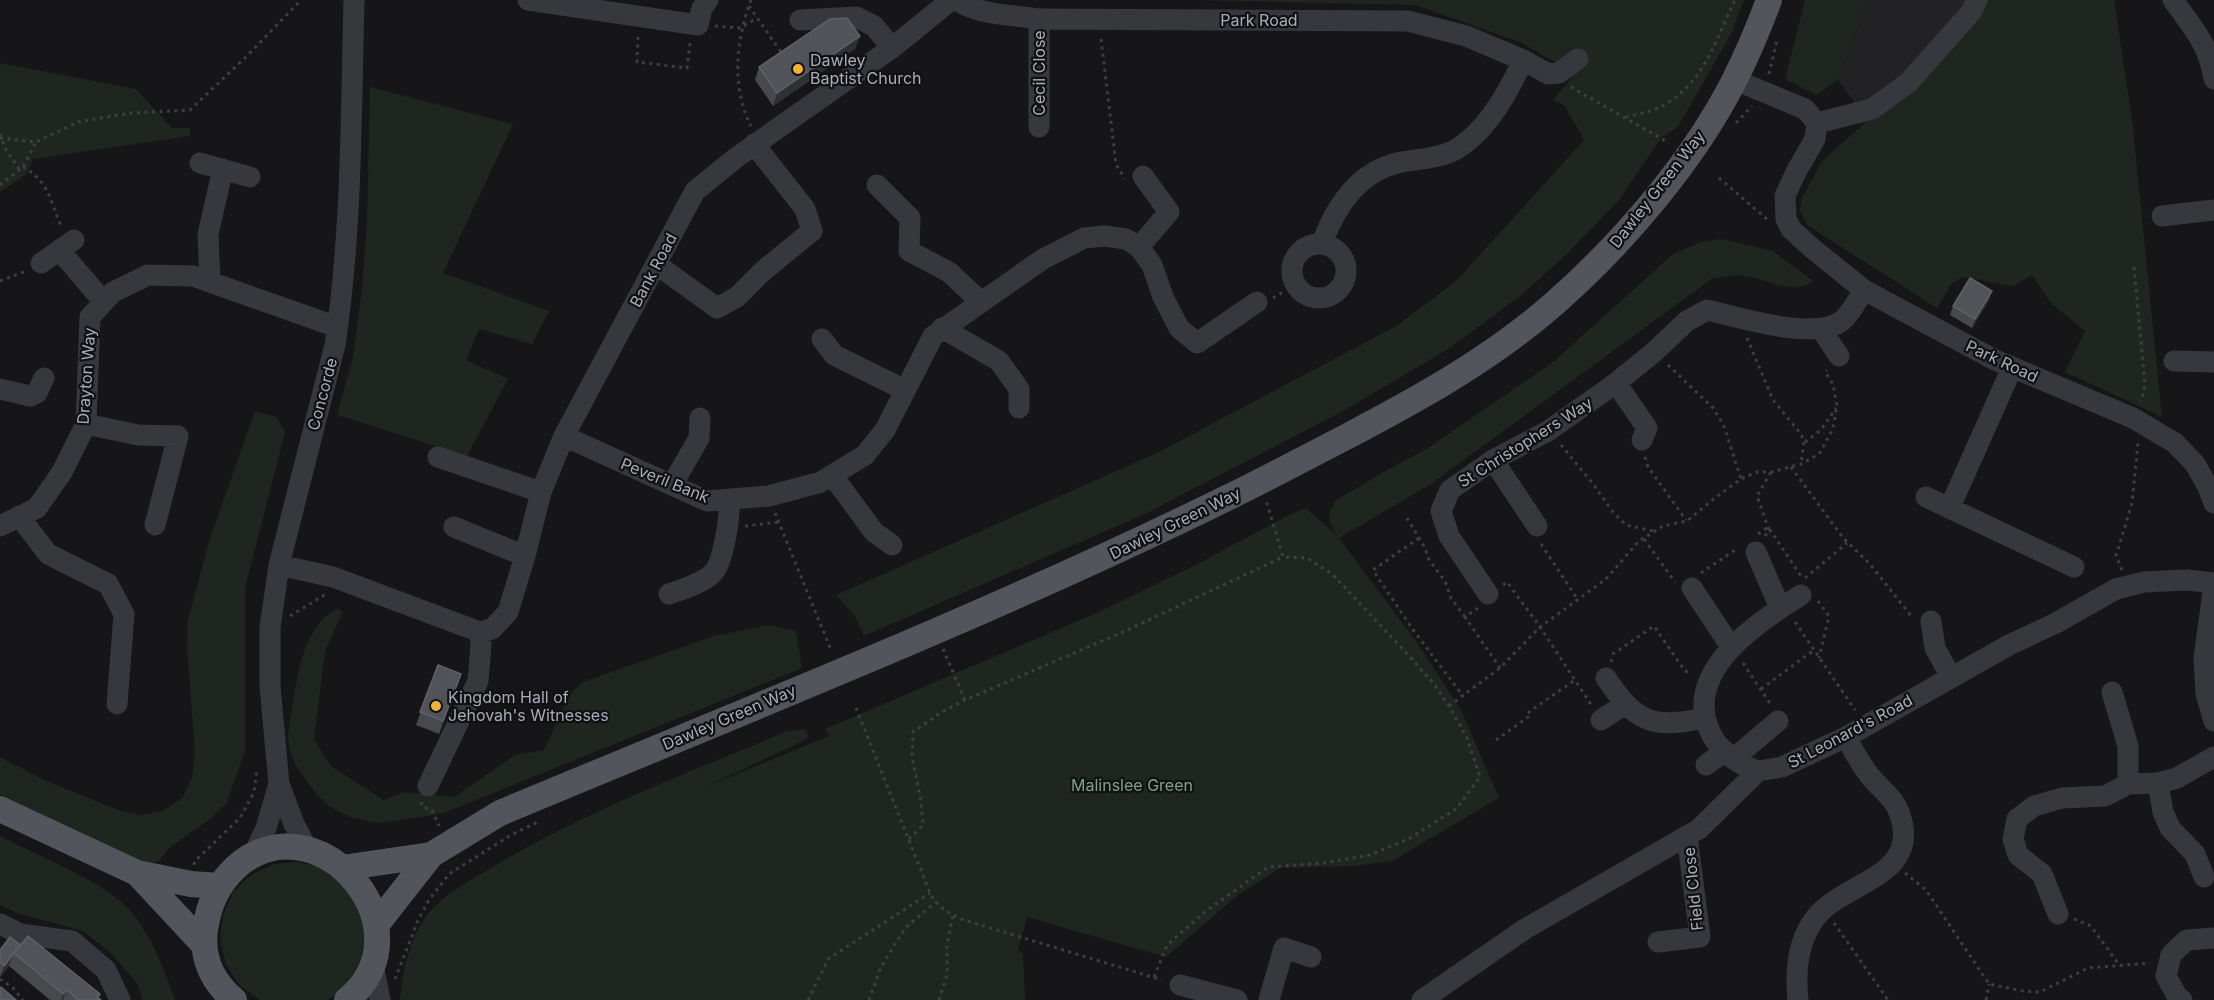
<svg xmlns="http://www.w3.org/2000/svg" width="2214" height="1000" font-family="Inter,sans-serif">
<rect width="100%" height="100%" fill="#161618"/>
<path fill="#222225" d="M1868,0H1988L1953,44L1868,120L1838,80Z"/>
<path fill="#1e261f" d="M1194,0H1744L1731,34L1678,127L1661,138L1618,201L1567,254L1520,296L1450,348L1343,411L1147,513L864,636L855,616L836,595L1157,453L1398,325L1456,281L1584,140L1564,105L1553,100L1575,74L1520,42L1415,5Z
M1805,0H1868L1838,80L1816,95L1785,79Z
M1988,0H2114L2132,119L2162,417L2065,372L2085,331L2051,303L2032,275L2013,286L1963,277L1952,283L1937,308L1807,225L1800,210L1802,198L1822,161L1953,44Z
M0,63L136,89L172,128H190V136L33,159L27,174L0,192Z
M370,87L513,124L443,273L549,311L532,344L479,329L466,360L508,379L467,456L337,415L353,357L362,289L367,220Z
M1722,239L1773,251L1813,281C1792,296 1768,279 1746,276C1736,274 1723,277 1713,278L1431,484L1339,538L1418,644L1461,710L1499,798L1392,861L1354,866L1280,868L1238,895L1166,957L1027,917L1018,950L1023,954L1025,1000H400C403,968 411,931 434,907C453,889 476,877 498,864C587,810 689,773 785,732L805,729L809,737L797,744L703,788L829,736L825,729L1101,611L1201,562L1287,516L1306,508L1337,536L1330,522L1329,513L1335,501L1387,470L1428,448L1553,362L1673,254L1701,242Z
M255,411L276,417L285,432L245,588V751L226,804L210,819L169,848L158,862L145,863L0,794V757L44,780L118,810L141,815L163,811L183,797L192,778L195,753L187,649L188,620L209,541Z
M338,609L343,612L325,651L314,739L331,766L384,800L404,792L454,797L515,755L544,750L569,695L583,682L714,636L768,625L796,631L802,668L444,813L416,818L376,823L350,817L330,807L317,795L296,766L289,748L288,736C295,697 297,627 338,609Z
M0,836C39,856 84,873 119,900C146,921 164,968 175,1000H142L138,985L112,954L83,931L20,914L0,905Z
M298,862L321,867L356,898L366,932L359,966L337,994L327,1000H260L239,985L226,964L220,939L223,915L233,892L251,875L274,864Z"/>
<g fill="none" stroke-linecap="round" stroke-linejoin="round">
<path stroke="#3d3f44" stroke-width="3" stroke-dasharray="3 4.5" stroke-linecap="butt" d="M751,0C736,40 731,87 751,126
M749,6L783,55
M715,26L741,28L757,18
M638,37L637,62L687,68L690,43
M1101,39L1116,164L1125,179
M1769,74L1777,40
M1571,87L1669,143
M1626,117C1639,114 1655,111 1666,104C1705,80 1716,39 1735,0
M1736,123L1752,106
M0,134L5,148L19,169
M0,138L36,142L78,122L131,113L190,110L247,56L301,0
M23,167C49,181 50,201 61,226
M1719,178L1768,220
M0,185L23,167L36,142
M2134,267L2145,385L2141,402
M0,281L26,271
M1273,298L1283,292
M1747,338L1773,400L1801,434L1804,442L1801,464
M1668,365L1713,408L1724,426L1741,479
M1805,442L1821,430L1836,408
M1561,445L1593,484L1613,512L1626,525L1653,531
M1645,457L1648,467L1686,520
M1791,467L1844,539L1869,563L1912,617
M775,513L831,650
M1407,518L1425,548L1429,560L1445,581L1451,598L1465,617
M745,526L779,522
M1758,534L1768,527L1801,576
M1765,536L1769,530L1757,496L1771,472
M1419,538L1373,570L1411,627L1463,696
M1644,539L1675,582
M1541,544L1578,600
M2122,570L2116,556L2132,503L2138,443
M1701,573L1738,548
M1805,578L1847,543
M1503,585L1507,582L1540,627L1592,706
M1818,601L1829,616L1819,658
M1478,608L1465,617L1500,668
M290,616L326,594
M1795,622L1855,710
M943,649L965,700
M1611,662L1613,654L1654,626L1685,671L1692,673
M1743,663L1771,705
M1761,689L1814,650
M1449,706L1500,668L1540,627L1606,579L1639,541L1663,526L1687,521L1716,497L1741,479L1757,472H1771L1801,464L1819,454L1833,429L1837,406L1833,384L1825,372L1827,370
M856,708L930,893C937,907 948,912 961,919L1162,980
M1496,740L1531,715L1529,712L1575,680
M421,802L423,807L432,810L439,826
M909,839L923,825L921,801L912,757L913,732L942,712L965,700L1123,632L1283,557
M194,865L195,861L240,818L254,792L257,769
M1905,873L1926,890L1989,984L2023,991L2040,992L2088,968L2150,963
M2074,919L2091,926L2120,966
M1834,923L1888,1000
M1154,977L1167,945L1206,911L1268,867L1324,863L1370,855L1410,838L1456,809L1480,777L1467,738L1449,706L1434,684L1400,646L1332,574L1307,558L1283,557L1266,500
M0,979L13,988L23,1000
M395,979L419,918L429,900L449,874L511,835L540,821
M808,1000L828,959L930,893
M869,1000L881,967L905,928L936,902
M939,1000L947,975V946L953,915
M1986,1000L1989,984"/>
<path stroke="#37383d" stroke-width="21" d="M528,0L698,25L702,8L708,0
M957,0C974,15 1017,15 1039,19L1408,21L1466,36L1523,60L1548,74L1559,73L1578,59
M2173,0C2193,28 2209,45 2214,79
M800,20L856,17L874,26L892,48
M1735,80L1805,109L1817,123L1815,139L1796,172L1785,196L1786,219L1791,229L1813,249L1864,290L1995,360L2133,418L2175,443L2195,464L2207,485L2214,503
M1817,123L1872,109L1909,82L1971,12L1977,0
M1039,127V19
M200,163L250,177
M877,185L910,218L909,251L949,272L981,302
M2162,216L2214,210
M1322,243C1335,208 1357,173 1397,163C1415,159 1438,159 1455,150C1487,131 1508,93 1523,60
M1292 271a27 27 0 1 1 54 0a27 27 0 1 1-54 0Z
M1139,247L1169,212L1143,176
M60,251L103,301
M41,263L74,240
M656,264L717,308L737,297L763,271L812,231L805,209L754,144
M210,282L208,234L223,169
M942,328L999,361L1019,389V408
M1821,329L1839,356
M822,339L834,355L905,390
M2174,361L2214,362
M1616,383L1647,428L1642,440
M0,389L30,396L37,393L44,378
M86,424L138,435L178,436L155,525
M564,436L707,501L769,496L821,482L865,455L885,430L933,336L1043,259L1084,238L1104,236L1126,239L1139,247L1152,265L1163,297L1179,328L1197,343L1257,302
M438,457L541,492
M1493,460L1537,526
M832,475L874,532L892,545
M672,485L699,438L700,418
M1926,497L2074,567
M1950,507L2012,368
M19,516L48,554L108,584L124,614L117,704
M0,526L37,508L62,472L86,424L90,317L113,292L148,275L193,276L337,327
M454,527L525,556
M1756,552L1780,608
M279,565L333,577L480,632L492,629L508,612L525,556L541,492L564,436L695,191L737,157L892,48L951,0
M2214,585L2204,658L2206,694L2214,721
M1692,588L1731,647
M669,594C683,589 701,584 712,574C724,563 730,515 729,500
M1488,594L1449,536L1441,511L1450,490L1493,460L1548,431L1616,383L1654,352L1687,321L1707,310C1738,317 1816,342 1843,320C1851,313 1858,299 1864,290
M1931,621L1935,648L1951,677
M1606,678C1636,723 1653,729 1704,718
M2112,692L2128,746V784
M1601,720L1625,704
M1733,759L1778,721
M1706,765L1725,751
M1758,771C1736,764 1716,749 1708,727C1686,669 1759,621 1801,595
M2158,783L2163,812L2170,828L2195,854L2204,877
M428,786L478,681L481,645L480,632
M308,850L294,824L279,784L270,686V627L279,565L335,345C352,231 351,115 354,0
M253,856L266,828L279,784
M2058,914L2042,874L2018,855L2013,839L2017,819L2034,806L2062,798L2105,796L2128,784L2158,783L2177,778L2214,757
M0,924L20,934L72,941L106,970L120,1000
M1658,942L1700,937L1687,836
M373,964L380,1000
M1180,985L1237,1000
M1269,1000L1284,948L1311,957
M1422,1000L1525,929L1699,829L1758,771L1782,767L1846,737L2009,645L2056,623L2116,589L2144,582L2187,580L2214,583
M1798,1000C1795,972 1798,940 1816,917C1845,881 1921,877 1900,815C1895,798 1880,789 1870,776C1860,764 1853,750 1846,737
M2182,1000L2177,996L2166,976L2171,955L2179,947L2187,940L2214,938"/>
<path stroke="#53555c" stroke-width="26" d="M0,809L137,873L191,884L219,886
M342,868L431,855L500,813C744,711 991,614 1229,497C1268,478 1307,457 1346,437C1420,398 1493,358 1556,302C1624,242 1694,160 1735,79C1748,53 1759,27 1769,0
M137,873L204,945
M377,924L431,855
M234,1000C209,979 199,951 207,919C212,895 223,877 242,862C324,802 430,932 347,1000"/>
</g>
<path fill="#47494d" d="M860,36L855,49L773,106L755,80L759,67Z
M1989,300L1972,328L1950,315L1953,306Z
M438,665L461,674L439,734L416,725Z
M20,945L100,994L99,998L101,1000H50L9,966L0,977V950Z"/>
<path fill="#2f3033" d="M860,36L855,49L773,106L777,93Z
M1992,291L1989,300L1972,328L1975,319Z
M13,954L9,966L0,977L4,966Z
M67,989L63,1000H61L63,994Z"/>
<path fill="#525359" stroke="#5f6168" stroke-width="1.5" d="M847,18L860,36L777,93L759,67L830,19Z
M1970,278L1992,291L1975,319L1953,306Z
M438,665L461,674L443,721L420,712Z
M28,936L100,994L97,997L101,1000H78L67,989L63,994L14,953Z
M10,937L20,945L4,966L0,962V950Z
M1,987L16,1000H0V988Z"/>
<g fill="#f2b134" stroke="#111113" stroke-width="2">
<circle cx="798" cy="69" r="6"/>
<circle cx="436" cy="706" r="6"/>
</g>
<g text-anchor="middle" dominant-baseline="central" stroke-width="4.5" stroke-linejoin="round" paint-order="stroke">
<g font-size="16" fill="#a8adb8" stroke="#111113">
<text x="1259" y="20">Park Road</text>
<text transform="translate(1039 73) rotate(-90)">Cecil Close</text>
<text transform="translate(1657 189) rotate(-52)">Dawley Green Way</text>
<text transform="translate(653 270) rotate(-62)">Bank Road</text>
<text transform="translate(2002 361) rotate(25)">Park Road</text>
<text transform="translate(86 376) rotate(-86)">Drayton Way</text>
<text transform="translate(322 394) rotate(-75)">Concorde</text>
<text transform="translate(1525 442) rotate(-32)">St Christophers Way</text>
<text transform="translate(665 480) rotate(22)">Peveril Bank</text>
<text transform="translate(1175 523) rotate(-26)">Dawley Green Way</text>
<text transform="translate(729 717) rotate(-23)">Dawley Green Way</text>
<text transform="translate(1850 731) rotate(-28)">St Leonard's Road</text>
<text transform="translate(1693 889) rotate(-96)">Field Close</text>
</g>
<g font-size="16" fill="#a8adb8" stroke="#111113" text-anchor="start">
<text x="810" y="60">Dawley<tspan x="810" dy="18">Baptist Church</tspan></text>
<text x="448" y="697">Kingdom Hall of<tspan x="448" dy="18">Jehovah's Witnesses</tspan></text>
</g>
<g font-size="16" fill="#7fa381" stroke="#111113">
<text x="1132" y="785">Malinslee Green</text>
</g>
</g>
</svg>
